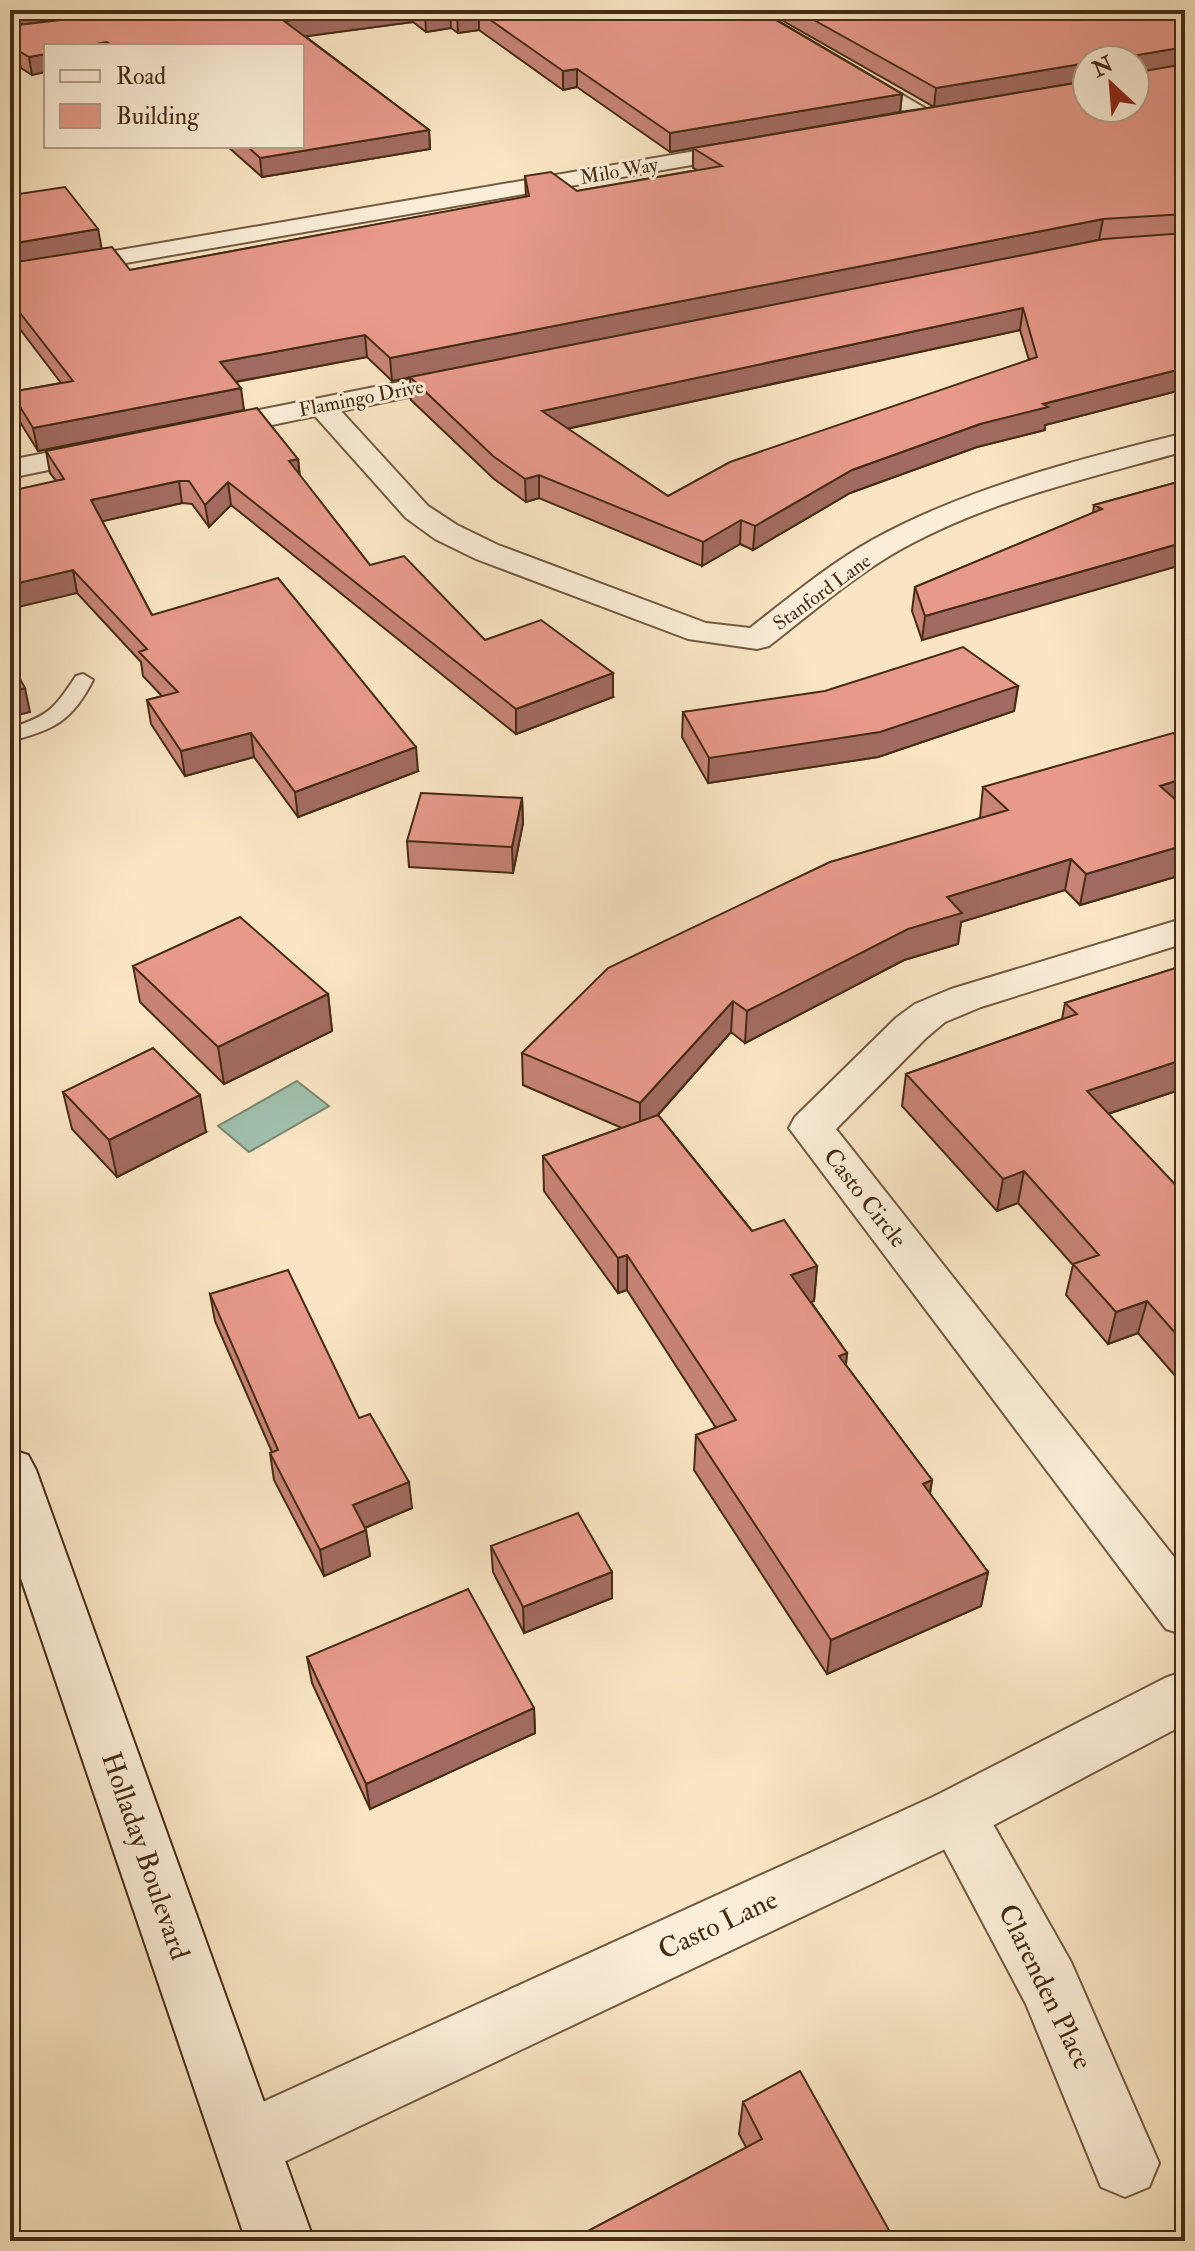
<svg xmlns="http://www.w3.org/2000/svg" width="1195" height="2251" font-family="'IM FELL Double Pica',serif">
<rect width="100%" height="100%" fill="#f9e5c3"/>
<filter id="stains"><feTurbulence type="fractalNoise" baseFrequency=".0025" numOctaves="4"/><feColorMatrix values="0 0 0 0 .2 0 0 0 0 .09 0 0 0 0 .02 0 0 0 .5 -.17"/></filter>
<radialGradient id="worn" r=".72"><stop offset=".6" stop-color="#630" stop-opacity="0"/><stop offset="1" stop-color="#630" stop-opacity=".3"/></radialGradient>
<path fill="#9fc0ad" stroke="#7b8570" stroke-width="2" d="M297,1081L329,1106L249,1152L218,1126Z"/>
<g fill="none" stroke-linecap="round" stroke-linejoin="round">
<defs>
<path id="service" d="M83,674L93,680C72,721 54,730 10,741V728C49,716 54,709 76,676Z"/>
<path id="minor" d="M734,10H758L940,117L929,123L921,122Z
M753,141L761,143L764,148L761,153L10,283V269Z
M470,368L480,370L484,376L480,382L341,411L428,506L457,525L498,545L706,623L750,628C790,597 829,564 874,539C969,487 1080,459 1185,433V451C1086,479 981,502 891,555C848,581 809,615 769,646L757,649L688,639L476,559L435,539L406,518L315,416L204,439L194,436L190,430L194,424L204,421Z
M106,441L116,444L120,450L116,456L10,478V460Z
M1185,918V943L981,1007L945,1022L926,1038L836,1129L1185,1571V1635L1166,1629L789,1128L795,1117L896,1018L915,1004L951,989Z
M956,1788L977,1796L1071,1962L1159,2163L1149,2187L1125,2197L1101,2187L1026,2004L926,1815L935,1796Z"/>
<path id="tertiary" d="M1185,1671V1724L977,1834L271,2168L247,2177L223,2168L214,2144L223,2120L935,1796L1165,1678Z"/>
<path id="secondary" d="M10,1449L28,1455L36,1470L314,2241H246L10,1546Z"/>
</defs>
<use href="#service" stroke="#735a40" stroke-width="4"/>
<use href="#minor" stroke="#735a40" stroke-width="4"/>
<use href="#tertiary" stroke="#735a40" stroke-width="4"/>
<use href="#secondary" stroke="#462c14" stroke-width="4"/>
<use href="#service" fill="#fbeed8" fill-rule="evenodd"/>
<use href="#minor" fill="#fbeed8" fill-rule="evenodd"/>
<use href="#tertiary" fill="#fbeed8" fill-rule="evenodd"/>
<use href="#secondary" fill="#fbeed8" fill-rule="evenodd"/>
</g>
<path fill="#c78477" stroke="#462c14" stroke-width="2" fill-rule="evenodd" d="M10,10H759L902,94L900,112L934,107L764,10H1185V389L1045,425V430L977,447L850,493L753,550L740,544L702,566L539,498L526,502L494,479L411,400L410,377L898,280L392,381L367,357L236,382L244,410L38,451L15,414L11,392L61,383L10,316V192L19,194L101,248L130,270L526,197L525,176L577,191L697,170L693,168V148L670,152L577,87L563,90L479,30L458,33L451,28L426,32L413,22L305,36L429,130L430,149L262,177L227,146H302V46H46L32,75L21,68L10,70ZM1087,60L1135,108H1087ZM1020,330L1029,360L668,496L567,429Z
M46,451L298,459L300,476L370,565L485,640L613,697L516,734L231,505L209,527L192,504L182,503L102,521L152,615L418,771L298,817L254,757L185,776L151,724L147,700L162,696L143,676L141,662L77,593L56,481L50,473Z
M1185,480L922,640L912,611L915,587L1093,513L1094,505Z
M1018,686L1014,711L878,757L708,783L682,737L683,712Z
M1185,742V874L1080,905L1065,890L961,922L958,944L904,960L745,1043L731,1032L658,1115L752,1231L817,1266L814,1301L811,1302L847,1353L846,1365L932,1480L930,1494L988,1572L981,1606L827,1674L694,1470L696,1435L716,1428L627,1290L618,1293L544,1191L543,1156L622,1128L523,1085L522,1053L980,818L983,787Z
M522,798L523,823L513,873L409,867L407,841Z
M1185,965V1088L1108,1114L1185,1195V1387L1138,1333L1108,1344L1066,1295L1073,1265L1018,1203L997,1211L902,1106L906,1074L1062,1019L1065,1003Z
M133,966L328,994L332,1031L224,1084L140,1002Z
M63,1092L206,1132L117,1177L72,1129Z
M210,1294L359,1418L412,1508L365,1528L370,1556L324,1576L274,1480L270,1453L272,1452L215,1321Z
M491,1546L612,1572V1598L524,1633L493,1572Z
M307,1657L534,1708L535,1733L370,1809L312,1683Z
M743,2102L895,2241L746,2147L739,2134Z"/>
<path fill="#a26b61" stroke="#462c14" stroke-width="2" d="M10,10H145L10,26Z
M368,10H412L413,22L286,39L284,21Z
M450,11L451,28L426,32L425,14Z
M479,12V30L458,33L457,15Z
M107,42L108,46H85Z
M1185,47V65L1135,73L1137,55Z
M17,50L21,68L10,70V51Z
M46,54V72L32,75L29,57Z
M1087,63L1086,81L934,107L936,88Z
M577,69V87L563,90V71Z
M902,94L900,112L670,152V133Z
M429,130L430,149L262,177L260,158Z
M1103,219L1099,240L392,381L390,358Z
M98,229L102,250L10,266V244Z
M1023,308L1020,330L542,434V411Z
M365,335L367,357L223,384L220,362Z
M1185,368V389L1045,425V430L977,447L850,493L753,550L755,526L852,470L980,424L1043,404Z
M241,388L244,410L38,451L33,428Z
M298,459L300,482L289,461Z
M539,475V498L526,502L525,479Z
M179,481L182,503L95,523L91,500Z
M228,482L231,505L209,527L205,505Z
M741,520L740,544L702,566L703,542Z
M1185,542V564L922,640L925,616Z
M73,570L77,593L10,609V585Z
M613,673V697L516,734V709Z
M1018,686L1014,711L878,757L708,783L709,758Z
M25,688L30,712L10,717V692Z
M251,733L254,757L185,776L181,751Z
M416,747L418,771L298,817L295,792Z
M1185,778V806L1153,817L1160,786Z
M522,798L523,823L513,873L512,847Z
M1185,845V874L1080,905L1086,874Z
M1071,859L1065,890L961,922L958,944L904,960L745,1043L747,1011L947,897Z
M328,994L332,1031L224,1084L218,1047Z
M733,1001L731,1032L640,1135V1103Z
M1185,1059V1088L1080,1123L1087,1091Z
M200,1095L206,1132L117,1177L109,1140Z
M1024,1171L1018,1203L997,1211L1003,1179Z
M627,1255V1290L618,1293V1258Z
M817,1266L814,1301L788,1310L791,1275Z
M1147,1301L1138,1333L1108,1344L1116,1312Z
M847,1353L843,1388L839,1356Z
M932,1480L926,1515L923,1484Z
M409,1482L412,1508L357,1531L353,1505Z
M366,1530L370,1556L324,1576L320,1550Z
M612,1572V1598L524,1633L523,1607Z
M988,1572L981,1606L827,1674L831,1640Z
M534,1708L535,1733L370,1809L366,1784Z"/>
<path fill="#e7998a" stroke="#462c14" stroke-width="2" fill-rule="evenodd" d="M144,10H368L284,21L429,130L260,158L247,146H302V46H113L107,42L85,46H46V54L29,57L17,50L10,51V26Z
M420,10H759L902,94L670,133L577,69L563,71L479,12L457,15L450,11L425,14Z
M796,10H1185V47L1137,55L1135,69V60H1087V63L936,88Z
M1185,64V214L1103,219L390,358L365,335L220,362L241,388L33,428L11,392L73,381L10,300V263L112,247L130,270L529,196L525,176L551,172L577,191L722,166L693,148L1087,81V108H1135V69L1139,72Z
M65,187L98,229L10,244V192L16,191L19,194Z
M1185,233V368L1043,404L1048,407L980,424L852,470L755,526L741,520L703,542L539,475L525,479L493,456L410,377L1104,239ZM1023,308L1037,357L730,462L668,496L542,411Z
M257,408L298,459L289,461L370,565L404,556L485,640L541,620L613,673L516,709L228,482L205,505L189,481H179L91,500L152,615L278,578L416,747L295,792L251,733L181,751L147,700L178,692L139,652L147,649L73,570L10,585V491L64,479L46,451Z
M1185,480V542L925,616L915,587L1102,509L1094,505Z
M963,647L1018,686L880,732L709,758L683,712L825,691Z
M10,661L25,688L10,692Z
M1173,733L1185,742V778L1160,786L1185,808V845L1086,874L1071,859L947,897L962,913L908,929L747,1011L733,1001L640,1103L522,1053L608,968L830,862L1008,810L983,787Z
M421,793L522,798L512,847L407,841Z
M240,917L328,994L218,1047L133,966Z
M1185,965V1059L1087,1091L1185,1195V1344L1147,1301L1116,1312L1073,1264L1099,1255L1024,1171L1003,1179L906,1074L1077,1014L1065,1003Z
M153,1048L200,1095L109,1140L63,1092Z
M658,1115L752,1231L784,1220L817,1266L791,1275L847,1353L839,1356L932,1480L923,1484L988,1572L831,1640L696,1435L736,1420L627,1255L618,1258L543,1156Z
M288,1270L359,1418L370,1414L409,1482L353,1505L366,1530L320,1550L270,1453L278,1450L210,1294Z
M578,1513L612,1572L523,1607L491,1546Z
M468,1589L534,1708L366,1784L307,1657Z
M800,2071L895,2241H569L762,2139L743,2102Z"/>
<g text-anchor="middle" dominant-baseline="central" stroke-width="6" stroke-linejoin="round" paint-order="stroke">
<g font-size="20" fill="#462c14" stroke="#fbeed8">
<text transform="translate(619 171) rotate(-10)">Milo Way</text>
<text transform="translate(361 398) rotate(-11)">Flamingo Drive</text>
<text transform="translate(822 592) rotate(-36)">Stanford Lane</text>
</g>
<g font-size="24" fill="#462c14" stroke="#fbeed8">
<text transform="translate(865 1198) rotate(52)">Casto Circle</text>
</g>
<g font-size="28" fill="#462c14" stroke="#fbeed8">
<text transform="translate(145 1856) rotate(71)">Holladay Boulevard</text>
<text transform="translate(718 1925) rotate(-25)">Casto Lane</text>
<text transform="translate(1045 1987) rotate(64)">Clarenden Place</text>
</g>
</g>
<rect width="1195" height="2251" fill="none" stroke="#f9e5c3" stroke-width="40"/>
<rect x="12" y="12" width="1171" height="2227" fill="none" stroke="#462c14" stroke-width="4"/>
<rect x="20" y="20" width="1155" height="2211" fill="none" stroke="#462c14" stroke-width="2"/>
<rect x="44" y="44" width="260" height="104" fill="#fbeed8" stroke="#b3a08a" stroke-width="2"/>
<rect x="60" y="70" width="40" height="12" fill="#fbeed8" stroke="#b3a08a" stroke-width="2"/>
<text x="116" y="84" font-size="24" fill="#462c14">Road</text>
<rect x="60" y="104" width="40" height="24" fill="#e7998a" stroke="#b3a08a" stroke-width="2"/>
<text x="116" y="124" font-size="24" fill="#462c14">Building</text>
<g transform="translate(1111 84) rotate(334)"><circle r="38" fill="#fbeed8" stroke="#b3a08a" stroke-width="2"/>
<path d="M0-6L14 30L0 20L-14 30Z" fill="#8f2418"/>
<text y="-12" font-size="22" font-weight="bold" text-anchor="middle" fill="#462c14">N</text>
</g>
<rect width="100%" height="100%" filter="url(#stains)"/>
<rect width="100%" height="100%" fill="url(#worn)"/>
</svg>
